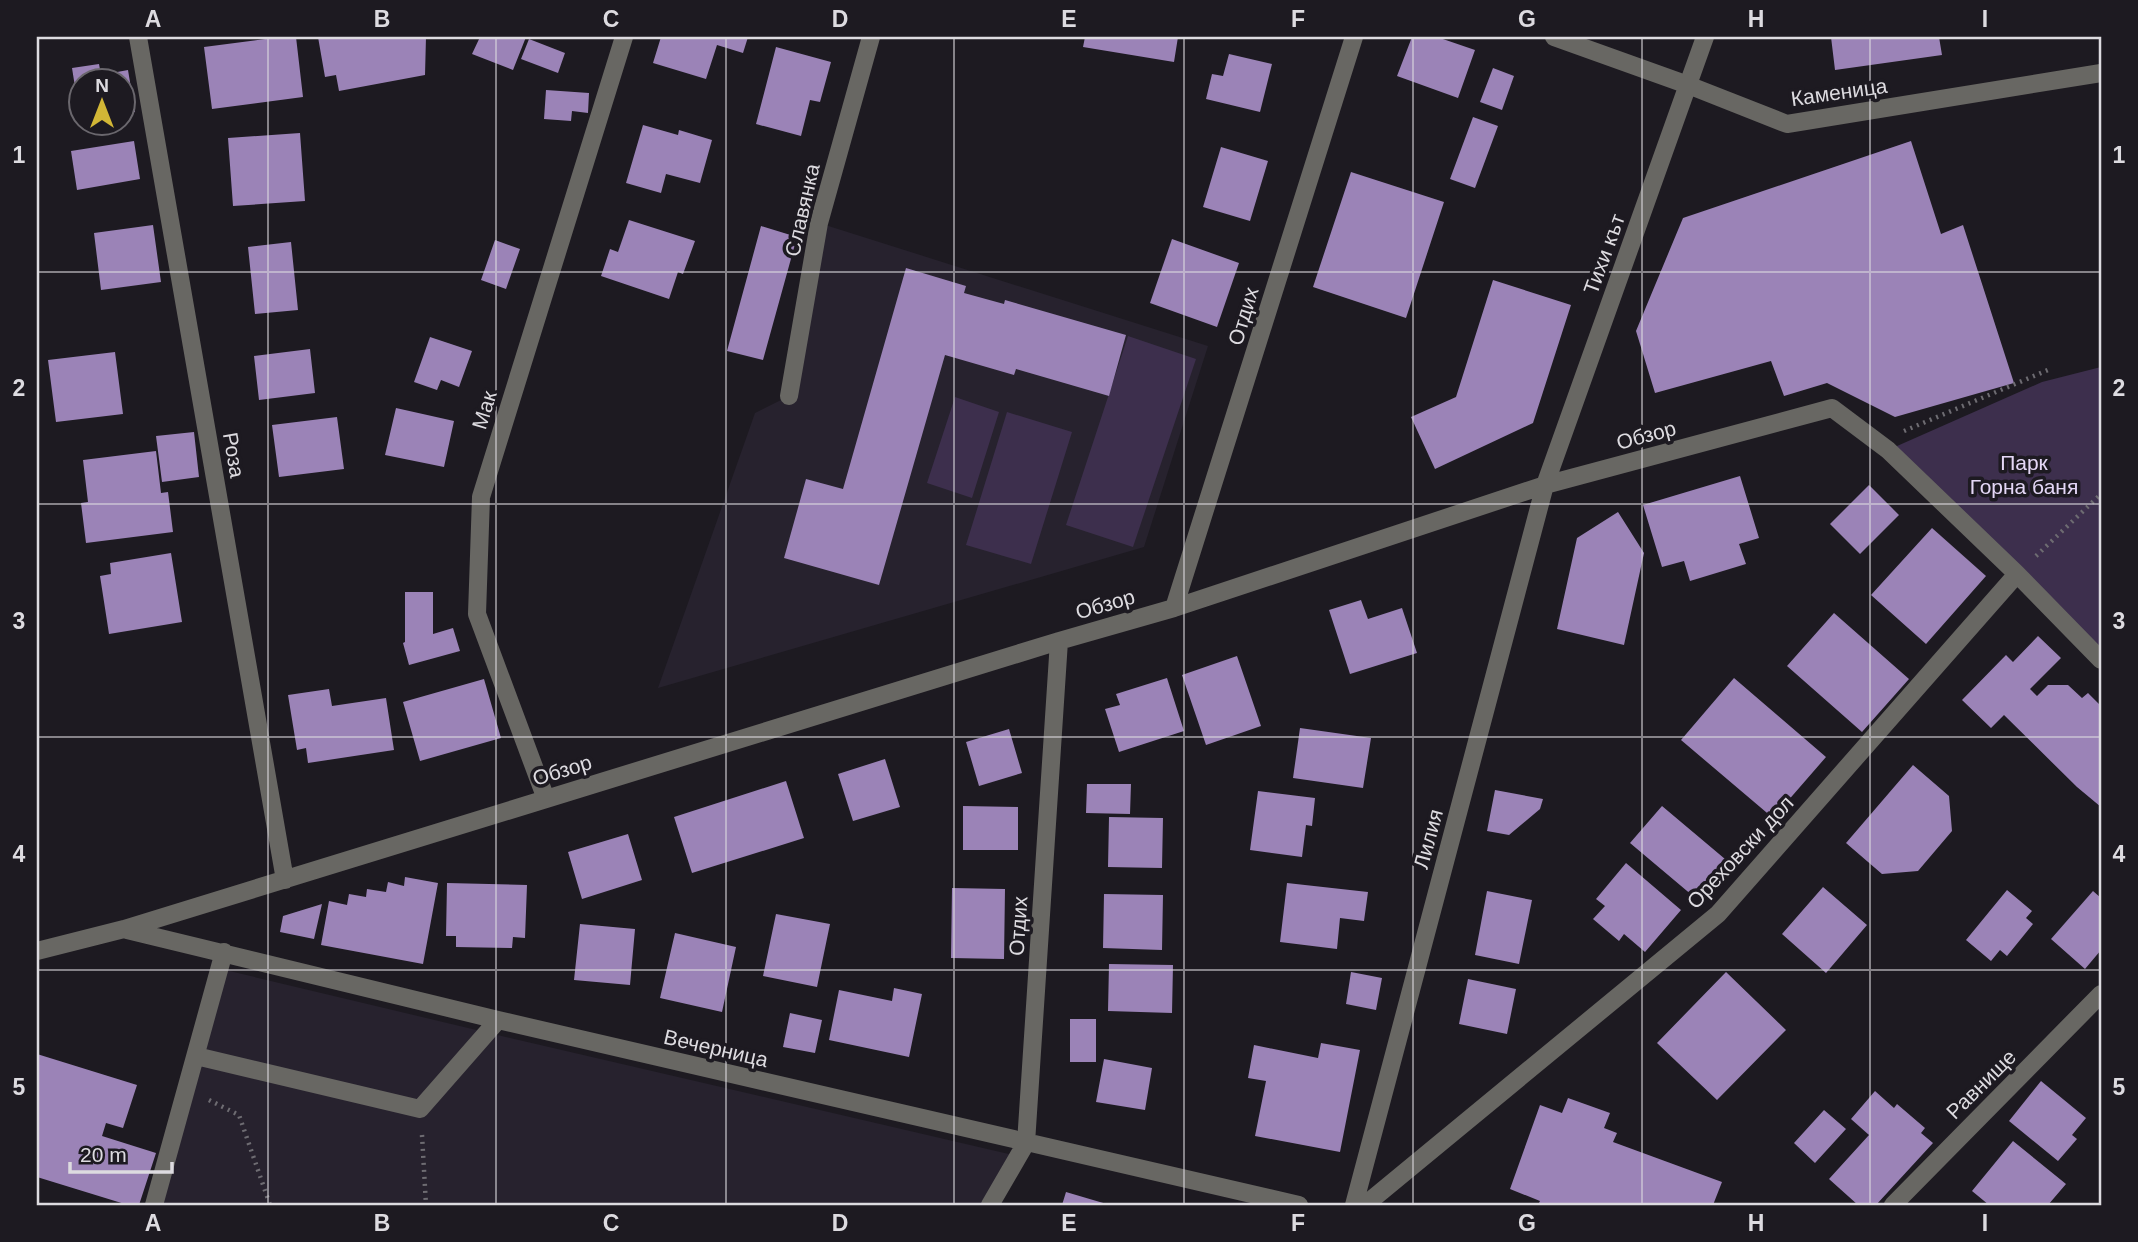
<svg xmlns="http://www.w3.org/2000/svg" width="2138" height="1242" font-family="Helvetica,sans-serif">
<rect width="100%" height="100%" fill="#1d1a21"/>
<path fill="#27222e" d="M819,223L1208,346L1144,547L658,688L755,413L789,396Z
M221,969L489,1033L1013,1155L984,1205H154Z"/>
<path fill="#3d2f4d" d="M1128,336L1196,359L1133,547L1066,525Z
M2101,367V660L1888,450L2042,382Z
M955,397L999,412L972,498L927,483Z
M1007,412L1072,432L1031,564L966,545Z"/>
<path fill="#9b83b7" d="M280,37H296L303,97L212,109L204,47Z
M318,37H426L425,75L339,91L336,75L325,77Z
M480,37H526L513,70L472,54Z
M661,37H748L743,53L717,45L706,79L653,63Z
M1085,37H1178L1174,62L1083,47Z
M1412,37H1437L1475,50L1458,98L1397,76Z
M1831,37H1939L1942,55L1835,70Z
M529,39L565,53L558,73L521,59Z
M776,47L831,62L820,102L810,100L801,136L756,124Z
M1229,54L1272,64L1260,112L1206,99L1212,74L1223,76Z
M99,64L101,75L128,70L135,112L122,114V80H80L79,112L72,68Z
M1493,68L1514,76L1502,110L1480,102Z
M546,90L589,93L588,113L572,111L571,121L544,119Z
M1473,117L1498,126L1475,188L1450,179Z
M643,125L678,135L679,130L712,140L700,183L666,174L661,193L626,183Z
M300,133L305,201L233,206L228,138Z
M134,141L140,179L77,190L71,151Z
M1911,141L1941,234L1963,225L2014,383L1895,417L1827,383L1784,396L1771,361L1655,393L1636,331L1683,218Z
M1221,147L1268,161L1250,221L1203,207Z
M1351,172L1444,202L1406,318L1313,287Z
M629,220L695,241L683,274L678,272L669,299L601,276L610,249L618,252Z
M153,225L161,282L101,290L94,233Z
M761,226L797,237L763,360L727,351Z
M1172,239L1239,263L1217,327L1150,303Z
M495,240L520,249L506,289L481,280Z
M291,242L298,310L255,314L248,247Z
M906,268L966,286L964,293L1004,304L1005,300L1126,335L1109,396L1016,369L1014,375L945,355L879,585L784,558L806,479L843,489Z
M1493,280L1571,305L1533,423L1435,469L1411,417L1456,397Z
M430,337L472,351L459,387L441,380L437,390L414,382Z
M310,349L315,393L259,400L254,356Z
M115,352L123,414L56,422L48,360Z
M396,408L454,421L444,467L385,455Z
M337,417L344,469L279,477L272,425Z
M194,432L199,477L162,482L156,436Z
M156,451L161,493L168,492L173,532L86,543L81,503L88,502L83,460Z
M1740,476L1759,538L1739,544L1746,564L1690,581L1684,561L1662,567L1643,505Z
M1869,485L1899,515L1860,554L1830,524Z
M1618,512L1644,553L1624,645L1557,629L1577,538Z
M1932,528L1986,576L1926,644L1871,595Z
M171,553L182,622L109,634L100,576L111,574L110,563Z
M405,592H433V634L453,628L460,651L409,665L403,643L405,642Z
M1361,600L1368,619L1402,608L1417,653L1350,674L1329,610Z
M1834,613L1909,679L1862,732L1787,666Z
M2038,636L2061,658L2030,689L2037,696L2048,685H2068L2082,698L2088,693L2101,706V807L2077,787L2004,715L1991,728L1962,700L2006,655L2013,662Z
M1237,656L1261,726L1206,745L1182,675Z
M1167,678L1184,731L1119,752L1105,709L1120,705L1116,694Z
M1734,678L1826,757L1773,818L1681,740Z
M484,679L501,738L420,761L403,702Z
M329,689L332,706L386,698L394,750L308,763L306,748L297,750L288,695Z
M1300,728L1371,738L1363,788L1293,778Z
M1009,729L1022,773L979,786L966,742Z
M885,759L900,807L853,821L838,774Z
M1913,765L1949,796L1952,831L1918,871L1882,874L1846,843Z
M786,781L804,838L692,873L674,817Z
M1087,784H1131L1130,814L1086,813Z
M1495,790L1543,799L1540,809L1509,835L1487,831Z
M1258,791L1315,798L1312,826L1306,825L1302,857L1250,850Z
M963,806L1018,807V850H963Z
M1662,806L1725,859L1693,896L1630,843Z
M1109,817L1163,818L1162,868L1108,867Z
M628,834L642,880L582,899L568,852Z
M1626,863L1681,910L1645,952L1624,934L1619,941L1593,919L1605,906L1596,899Z
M405,877L438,883L423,964L321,945L329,901L347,905L349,894L366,897L367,889L386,892L388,882L404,886Z
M447,883L527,885L525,938L513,937L512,948L456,947V936H446Z
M1287,883L1368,892L1364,921L1340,918L1337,949L1280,942Z
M1823,887L1867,925L1826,973L1782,934Z
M952,888L1005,889L1004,959L951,958Z
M2007,890L2032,911L2026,918L2033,924L2007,956L2000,950L1991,961L1966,940Z
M1487,891L1532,900L1519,964L1475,955Z
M2093,891L2101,898V950L2085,969L2051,939Z
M1104,894L1163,895L1162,950L1103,948Z
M322,904L314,939L280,932L283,916Z
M776,914L830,924L817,987L763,976Z
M580,924L635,929L630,985L574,980Z
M675,933L736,947L722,1012L660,998Z
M1109,964L1173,965L1172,1013L1108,1011Z
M1351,972L1382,978L1376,1010L1346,1004Z
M1726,972L1786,1030L1717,1100L1657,1043Z
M1468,979L1516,989L1507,1034L1459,1024Z
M894,988L922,994L909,1057L829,1040L839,990L892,1001Z
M790,1013L822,1020L815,1053L783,1047Z
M1070,1019H1096V1062H1070Z
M1321,1043L1360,1050L1340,1152L1255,1136L1266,1081L1248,1078L1254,1045L1318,1058Z
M37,1054L137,1085L123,1128L106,1123L102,1136L156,1153L139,1205H128L37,1177Z
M1104,1059L1152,1068L1145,1110L1096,1102Z
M2041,1081L2086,1118L2072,1135L2077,1139L2058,1161L2009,1121Z
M1875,1091L1894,1108L1897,1104L1925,1128L1921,1133L1933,1143L1876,1205H1858L1829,1179L1869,1135L1851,1119Z
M1568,1098L1610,1113L1604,1128L1617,1133L1613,1142L1722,1182L1713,1205H1538L1540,1201L1510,1189L1540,1105L1562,1113Z
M1824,1110L1846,1129L1815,1163L1794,1143Z
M2013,1141L2066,1184L2048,1205H1989L1972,1191Z
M1066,1192L1110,1205H1062Z"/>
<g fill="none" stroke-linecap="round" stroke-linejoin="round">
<path stroke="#6e6c72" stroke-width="4.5" stroke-dasharray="2 5" stroke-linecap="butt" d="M1904,431L2048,370
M2036,556L2101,494
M209,1100L239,1115L270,1205
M422,1135L426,1205"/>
<path stroke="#686763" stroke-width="18" d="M138,37L285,880
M1554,37L1688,85L1787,124L2101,73
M789,396L819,223L871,37
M1174,608L1354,37
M546,799L477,614L481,497L624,37
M127,930L498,1020L1299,1205
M37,951L124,929L1059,641L1174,608L1545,485L1832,408L1888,450L2017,574L2101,660
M196,1056L420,1109L498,1020
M154,1205L224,952
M990,1205L1026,1143L1059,641
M1354,1205L1545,485L1705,37
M1365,1205L1718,914L2017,574
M1893,1205L2101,994"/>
</g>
<path fill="none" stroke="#dddbe0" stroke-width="2" stroke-opacity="0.55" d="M268,37V1205M496,37V1205M726,37V1205M954,37V1205M1184,37V1205M1413,37V1205M1642,37V1205M1870,37V1205M37,272H2101M37,504H2101M37,737H2101M37,970H2101"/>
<g text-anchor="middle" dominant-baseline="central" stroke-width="7" stroke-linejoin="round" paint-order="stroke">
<g font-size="21" fill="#dddbe0" stroke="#1d1a21">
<text transform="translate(1839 92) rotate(-8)">Каменица</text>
<text transform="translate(802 210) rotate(-77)">Славянка</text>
<text transform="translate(1604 254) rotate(-70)">Тихи кът</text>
<text transform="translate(1243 316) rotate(-73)">Отдих</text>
<text transform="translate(484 410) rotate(-73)">Мак</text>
<text transform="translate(1646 435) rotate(-15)">Обзор</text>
<text transform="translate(234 455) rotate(80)">Роза</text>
<text transform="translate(1105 604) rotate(-16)">Обзор</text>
<text transform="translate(562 770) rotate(-17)">Обзор</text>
<text transform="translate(1428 839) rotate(-75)">Лилия</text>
<text transform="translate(1740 852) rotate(-47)">Ореховски дол</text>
<text transform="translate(1018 926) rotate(-86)">Отдих</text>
<text transform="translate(716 1048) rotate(13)">Вечерница</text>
<text transform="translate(1981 1084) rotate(-45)">Равнище</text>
</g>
<g font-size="21" fill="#e4d7f6" stroke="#1d1a21">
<text x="2024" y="462">Парк<tspan x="2024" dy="24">Горна баня</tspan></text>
</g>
</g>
<rect width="2138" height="1242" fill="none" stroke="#1d1a21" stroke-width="77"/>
<g transform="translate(102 102)"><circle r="33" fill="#1d1a21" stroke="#6a676d" stroke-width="2"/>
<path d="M0-5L12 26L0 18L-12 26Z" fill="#d2b736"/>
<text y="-10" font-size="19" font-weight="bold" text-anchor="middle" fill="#dddbe0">N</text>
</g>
<path d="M70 1162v10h102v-10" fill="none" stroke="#dddbe0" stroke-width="3.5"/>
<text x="80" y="1162" font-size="21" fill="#dddbe0" stroke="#1d1a21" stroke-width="5" paint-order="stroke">20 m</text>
<rect x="38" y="38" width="2062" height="1166" fill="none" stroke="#dddbe0" stroke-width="2.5"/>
<g font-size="23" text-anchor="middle" font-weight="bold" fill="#dddbe0">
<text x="153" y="27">A</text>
<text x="382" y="27">B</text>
<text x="611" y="27">C</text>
<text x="840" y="27">D</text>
<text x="1069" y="27">E</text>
<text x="1298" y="27">F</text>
<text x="1527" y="27">G</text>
<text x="1756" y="27">H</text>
<text x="1985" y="27">I</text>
<text x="19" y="163">1</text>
<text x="2119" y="163">1</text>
<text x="19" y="396">2</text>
<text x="2119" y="396">2</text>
<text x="19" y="629">3</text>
<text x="2119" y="629">3</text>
<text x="19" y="862">4</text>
<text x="2119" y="862">4</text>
<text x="19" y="1095">5</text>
<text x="2119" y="1095">5</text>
<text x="153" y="1231">A</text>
<text x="382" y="1231">B</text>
<text x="611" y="1231">C</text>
<text x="840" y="1231">D</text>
<text x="1069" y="1231">E</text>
<text x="1298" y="1231">F</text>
<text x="1527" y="1231">G</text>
<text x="1756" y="1231">H</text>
<text x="1985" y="1231">I</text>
</g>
</svg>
